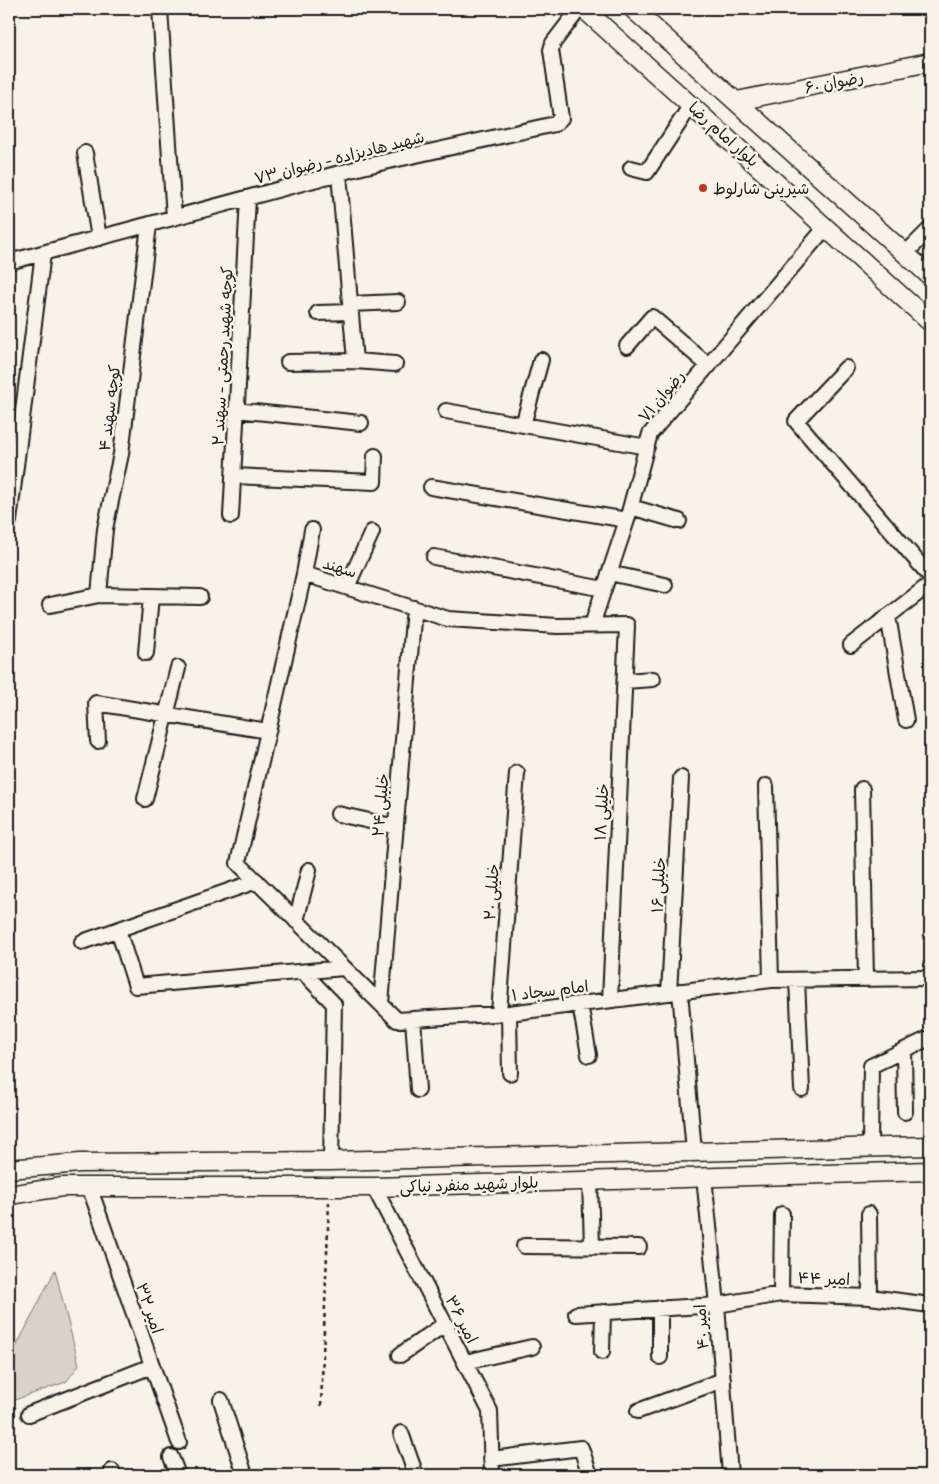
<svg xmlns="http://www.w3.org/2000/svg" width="939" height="1484" font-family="'Patrick Hand','Playpen Sans Arabic',sans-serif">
<rect width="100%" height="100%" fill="#f7f3e8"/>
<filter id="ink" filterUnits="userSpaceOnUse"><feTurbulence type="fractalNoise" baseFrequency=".02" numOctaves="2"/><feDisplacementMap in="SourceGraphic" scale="10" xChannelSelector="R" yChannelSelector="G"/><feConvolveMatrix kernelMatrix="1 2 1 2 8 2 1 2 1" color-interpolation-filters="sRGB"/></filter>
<g filter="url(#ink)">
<path fill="#d7d3cb" stroke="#7a7874" d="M55,1270L79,1365L66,1382L9,1402V1361Z"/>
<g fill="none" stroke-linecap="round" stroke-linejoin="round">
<defs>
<path id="minor" d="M160,9L174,218
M85,153L99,238
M631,168L647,172L691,105
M339,174L355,361
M905,254L930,229
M9,262L362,167L555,124L561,118L551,50L553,43L579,9
M350,304L398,302
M318,313L350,312
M627,346L652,317L709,366
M288,362L355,361L395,364
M846,368L796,421L930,576
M236,410L361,423
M446,411L647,447
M523,425L541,360
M233,476L374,482L375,456
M431,487L627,520
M631,507L679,521
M231,516L248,198
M9,521L43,253
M434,557L604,589
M609,573L665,585
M304,574L312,530
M347,587L372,532
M99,595L105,529L121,454L149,225
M50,605L99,595L200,597
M888,616L906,720
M592,625L627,520L650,434L826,227
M851,645L930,584
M146,653L151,596
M625,681L653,679
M98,741L96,703L268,731
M766,786L771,980
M862,789L866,979
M145,799L178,668
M338,814L396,827
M296,921L309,870
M118,930L136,986L344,968
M82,942L257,881
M303,972L334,1004L331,1161
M797,980L802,1089
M680,991L694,1152
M669,993L681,778
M610,1000L627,625L558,626L448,619L304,574L238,863L397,1020L509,1013L771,980L930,978
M381,1004L414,608
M580,1004L589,1055
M499,1013L517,773
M509,1013L510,1073
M413,1019L418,1090
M904,1050L905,1112
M870,1147L871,1066L925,1040H930
M704,1177L717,1305L730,1475
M590,1180L592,1247
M89,1186L179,1442
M374,1187L490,1411L492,1475
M869,1214L870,1297
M524,1246L639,1247
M781,1294L782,1214
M660,1308V1357
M576,1314L717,1305L781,1294L870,1297L930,1305
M602,1352L603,1312
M400,1355L445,1324
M465,1362L532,1347
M221,1400L245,1475
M638,1411L723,1380
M29,1414L152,1366
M401,1433L416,1475
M171,1457L178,1475
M491,1459L581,1448L590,1475
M112,1471L113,1475"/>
<path id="major" d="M584,9L930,322
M633,9L930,276
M737,101L930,62
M9,1169L80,1163L331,1161L930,1146
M9,1195L62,1187H374L930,1171"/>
</defs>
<use href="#minor" stroke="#1c1c1c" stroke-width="18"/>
<use href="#major" stroke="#1c1c1c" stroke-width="21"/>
<path stroke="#1c1c1c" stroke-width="2.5" stroke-dasharray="4 4" stroke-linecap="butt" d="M321,1406L329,1202"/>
<use href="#minor" stroke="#f7f3e8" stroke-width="14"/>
<use href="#major" stroke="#f7f3e8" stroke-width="18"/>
</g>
</g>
<circle fill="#c8321e" stroke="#f7f3e8" stroke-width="2" cx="703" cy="188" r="5"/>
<g text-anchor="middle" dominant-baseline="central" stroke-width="5" stroke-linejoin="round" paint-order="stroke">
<g font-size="16" fill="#1c1c1c" stroke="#f7f3e8">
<text transform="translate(834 82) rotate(-11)">رضوان ۶۰</text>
<text transform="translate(724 134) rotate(42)">بلوار امام رضا</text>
<text transform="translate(339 157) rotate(-14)">شهید هادیزاده - رضوان ۷۳</text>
<text transform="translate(222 356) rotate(-87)">کوچه شهید رحمتی - سهند ۲</text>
<text transform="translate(661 396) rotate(-50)">رضوان ۷۱</text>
<text transform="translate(109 408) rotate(-83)">کوچه سهند ۴</text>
<text transform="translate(340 567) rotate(17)">سهند</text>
<text transform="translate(380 805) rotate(-85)">خلیلی ۲۴</text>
<text transform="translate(601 812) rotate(-87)">خلیلی ۱۸</text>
<text transform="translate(658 885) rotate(-87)">خلیلی ۱۶</text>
<text transform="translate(491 892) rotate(-86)">خلیلی ۲۰</text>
<text transform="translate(550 990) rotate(-7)">امام سجاد ۱</text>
<text transform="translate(469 1184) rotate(-2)">بلوار شهید منفرد نیاکی</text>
<text transform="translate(824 1278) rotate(2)">امیر ۴۴</text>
<text transform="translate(150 1308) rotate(71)">امیر ۳۲</text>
<text transform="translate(462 1319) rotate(63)">امیر ۳۶</text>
<text transform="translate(701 1327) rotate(-94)">امیر ۴۰</text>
</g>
<g font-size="16" fill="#1c1c1c" stroke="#f7f3e8" text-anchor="start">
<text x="713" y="188">شیرینی شارلوط</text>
</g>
</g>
<rect width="939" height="1484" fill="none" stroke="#f7f3e8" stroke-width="30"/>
<rect x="15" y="15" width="909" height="1454" fill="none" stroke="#1c1c1c" stroke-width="2" filter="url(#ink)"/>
</svg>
